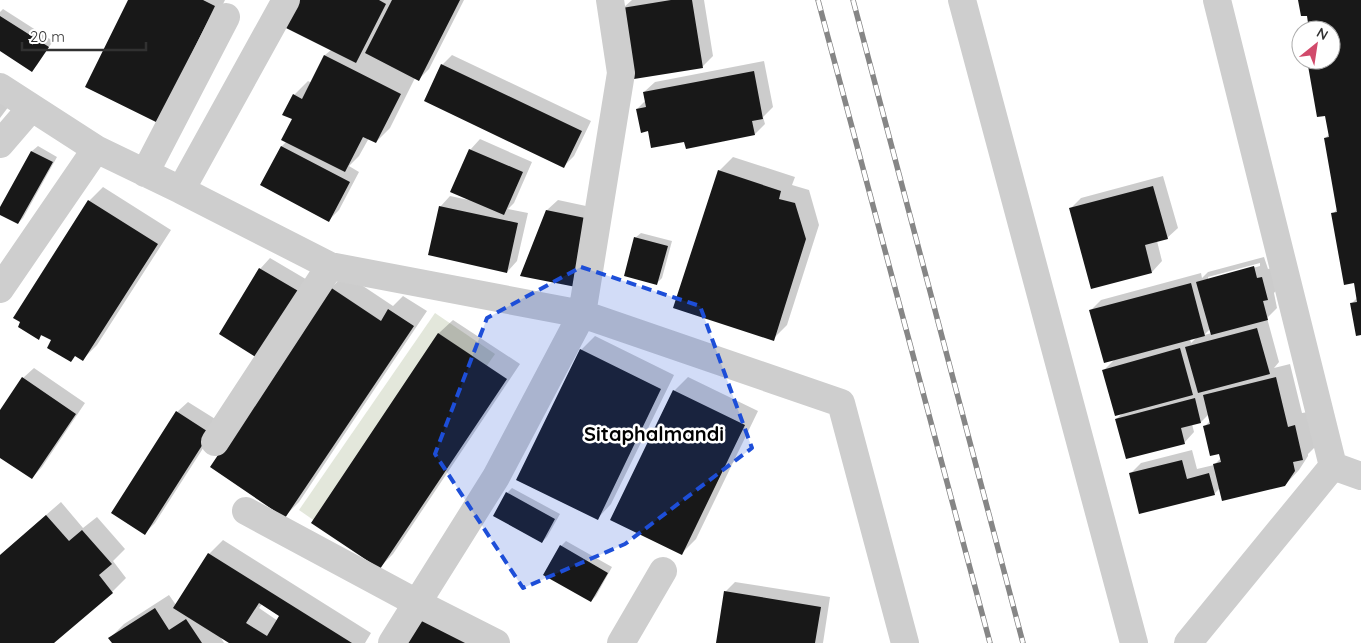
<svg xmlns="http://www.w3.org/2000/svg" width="1361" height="643" font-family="Quicksand,sans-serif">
<rect width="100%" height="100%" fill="#fff"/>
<path fill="#e3e7db" d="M435,313L495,354L358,551L299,510Z"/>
<path fill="#0003" fill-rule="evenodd" d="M129,0H225L172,107Z
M299,0H464L429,69L419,79L415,78L390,128L376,142L369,138L359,156L349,166L359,172L339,210L328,221L261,185L282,146L287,141L293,119L294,95L308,81L312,83L325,55L331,50Z
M632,0H704L713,56L703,66L635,77L623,8Z
M1299,0H1361V334L1351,304L1358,297L1355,281L1333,214L1338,208L1325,138L1330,134L1326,115L1308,60H1331V30H1310L1308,14Z
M3,9L53,41L37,65L32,70L0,50V12Z
M452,55L591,121L574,156L564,166L442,65Z
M764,61L773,107L763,117L765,124L755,134L685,140L649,129L637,109L646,100L644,92L655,82Z
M0,99L9,106L0,118Z
M480,139L532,162L514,203L508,209L528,213L517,261L507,272L440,207L450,196L469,200L470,150Z
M38,146L57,157L23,218L18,223L0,213V210L32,151Z
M733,157L795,177L792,185L809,190L819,225L787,325L773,339L719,171Z
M1163,176L1178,228L1167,238L1157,241L1162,261L1152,272L1071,208L1081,198Z
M103,187L171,230L97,345L83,359L43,334L39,338L89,201Z
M558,200L600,209L586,276L547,210Z
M641,233L672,241L662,278L657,283L635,238Z
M1264,257L1268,269L1272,268L1278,288L1274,293L1277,308L1267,318L1279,362L1274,368L1290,364L1302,413L1308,412L1317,445L1308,454V456L1299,470L1285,485L1220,488L1214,494L1130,474L1141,463L1192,450L1197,469L1214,465L1221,458L1204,427L1210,421L1209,414L1201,422L1192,424L1194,432L1184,443L1116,419L1123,413L1104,370L1115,359L1091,310L1101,300L1201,273L1202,278L1208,272ZM1260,263V266L1208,280V277ZM1210,329L1212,333L1204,335ZM1197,337L1191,343L1190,339Z
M270,258L309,281L269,347L260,269Z
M345,274L393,306L403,296L427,311L299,502L285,516L331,288Z
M453,320L520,364L393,554L379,568L312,523L439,333Z
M595,336L674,375L611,504L598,518L581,350Z
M34,368L85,403L42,467L32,478L0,456V412L23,378Z
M688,377L758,411L696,539L682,553L674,391Z
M188,402L220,422L155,523L145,533L177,412Z
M512,488L560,514L547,537L542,542L507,493Z
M61,502L83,528L97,517L125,549L113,561L126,578L112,592L52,643H0V555Z
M223,540L371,633L365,643H231L220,636L224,643H113L110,638L124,624L169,595L176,605L209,554ZM262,604L281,615L278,621L259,608Z
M566,541L612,567L596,596L591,601L561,546Z
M735,582L830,597L823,643H717L725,592Z"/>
<path fill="#181818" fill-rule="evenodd" d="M128,0H203L215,6L158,123L85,87Z
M298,0H379L386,4L356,63L284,27Z
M392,0H460L419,81L365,53Z
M671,0H692L703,68L634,79L622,8Z
M1298,0H1361V335L1356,336L1350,303L1357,302L1354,283L1344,285L1331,213L1337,212L1324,138L1329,137L1325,116L1317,117L1307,60H1331V30H1309L1307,16H1301Z
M0,16L49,47L32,72L0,51Z
M324,55L401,94L376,143L363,137L345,172L281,140L292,119L282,115L293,94L302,99Z
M441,64L582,131L564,168L424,101Z
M754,71L763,119L752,121L755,135L686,149L684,142L651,148L648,131L641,133L636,109L646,107L643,92Z
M281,146L350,182L329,222L260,185Z
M469,149L523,172L504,215L450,192Z
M31,151L53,162L18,224L0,215V207Z
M718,170L781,191L779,199L795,203L806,239L774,341L673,308Z
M1153,186L1168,239L1145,245L1152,273L1091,289L1069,208Z
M88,200L158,244L83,361L75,356L71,362L47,348L51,340L41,335L39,340L18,327L20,322L13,318Z
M439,206L518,223L507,273L428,255Z
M546,210L590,219L576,287L520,276Z
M634,237L668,246L657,285L624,276Z
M1254,266L1257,278L1262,277L1268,300L1263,301L1268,320L1211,335L1196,282Z
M259,268L300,292L259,359L219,334Z
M1191,283L1205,336L1104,363L1089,310Z
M330,287L381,321L388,309L414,326L285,518L210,467Z
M1257,328L1270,374L1198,393L1185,347Z
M438,333L507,379L380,569L311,523Z
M1180,348L1193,395L1115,416L1102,370Z
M580,349L661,389L598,520L516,480Z
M22,377L76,414L32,479L0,458V410Z
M1276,377L1288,427L1295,425L1303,460L1293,462L1295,471L1285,486L1222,501L1213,464L1221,462L1219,454L1210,456L1203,426L1210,424L1203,395Z
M673,390L745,425L682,555L610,520Z
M1195,398L1201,423L1181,428L1185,444L1126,459L1115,419Z
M176,411L210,433L145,535L111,513Z
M1182,460L1187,479L1209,473L1215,495L1139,514L1129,473Z
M506,492L555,519L542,543L493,516Z
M46,515L69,541L82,530L112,564L99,575L113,593L54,643H0V555Z
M560,545L608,573L591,602L543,575Z
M208,553L352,643H229L173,608ZM259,603L279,616L267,636L246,623Z
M724,591L821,607L815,643H716Z
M155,608L169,630L186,619L202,643H112L108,638Z
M419,613L471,643H402Z"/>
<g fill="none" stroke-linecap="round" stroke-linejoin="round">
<path stroke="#cecece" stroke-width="28" d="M962,0L1134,643
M1217,0L1333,466
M0,87L96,149L181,190L330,266L582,314L841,403L905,643
M0,144L31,108
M145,173L226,17
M181,190L286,0
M0,289L96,149
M215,442L330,266
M246,511L417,603L496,643
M392,643L496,477L582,314L621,73L610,0
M621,643L663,571
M1188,643L1333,466L1361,476"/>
<defs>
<path id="rail" d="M818,0L990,643
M853,0L1023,643"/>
</defs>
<use href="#rail" stroke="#868686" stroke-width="5.5"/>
<use href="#rail" stroke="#fff" stroke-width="4" stroke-dasharray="11" stroke-linecap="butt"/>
</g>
<path fill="#1d4ed8" fill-opacity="0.2" stroke="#1d4ed8" stroke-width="4" stroke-dasharray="10 6" stroke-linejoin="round" d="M581,267L700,306L752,448L625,544L523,588L435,454L487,318Z"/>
<g text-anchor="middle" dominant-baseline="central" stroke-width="5" stroke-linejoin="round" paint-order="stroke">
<g font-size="20" font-weight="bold" fill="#000" stroke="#fff">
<text x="654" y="433">Sitaphalmandi</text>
</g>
</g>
<g transform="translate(1316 45) rotate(30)"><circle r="24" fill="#ffffff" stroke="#adadad"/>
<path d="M0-4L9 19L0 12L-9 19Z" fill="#d14a6b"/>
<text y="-8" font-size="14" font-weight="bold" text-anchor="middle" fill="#313131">N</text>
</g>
<path d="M22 42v8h124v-8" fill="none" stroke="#313131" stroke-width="2.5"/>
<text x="30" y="42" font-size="15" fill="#313131" stroke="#ffffff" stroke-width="4" paint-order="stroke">20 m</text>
</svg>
